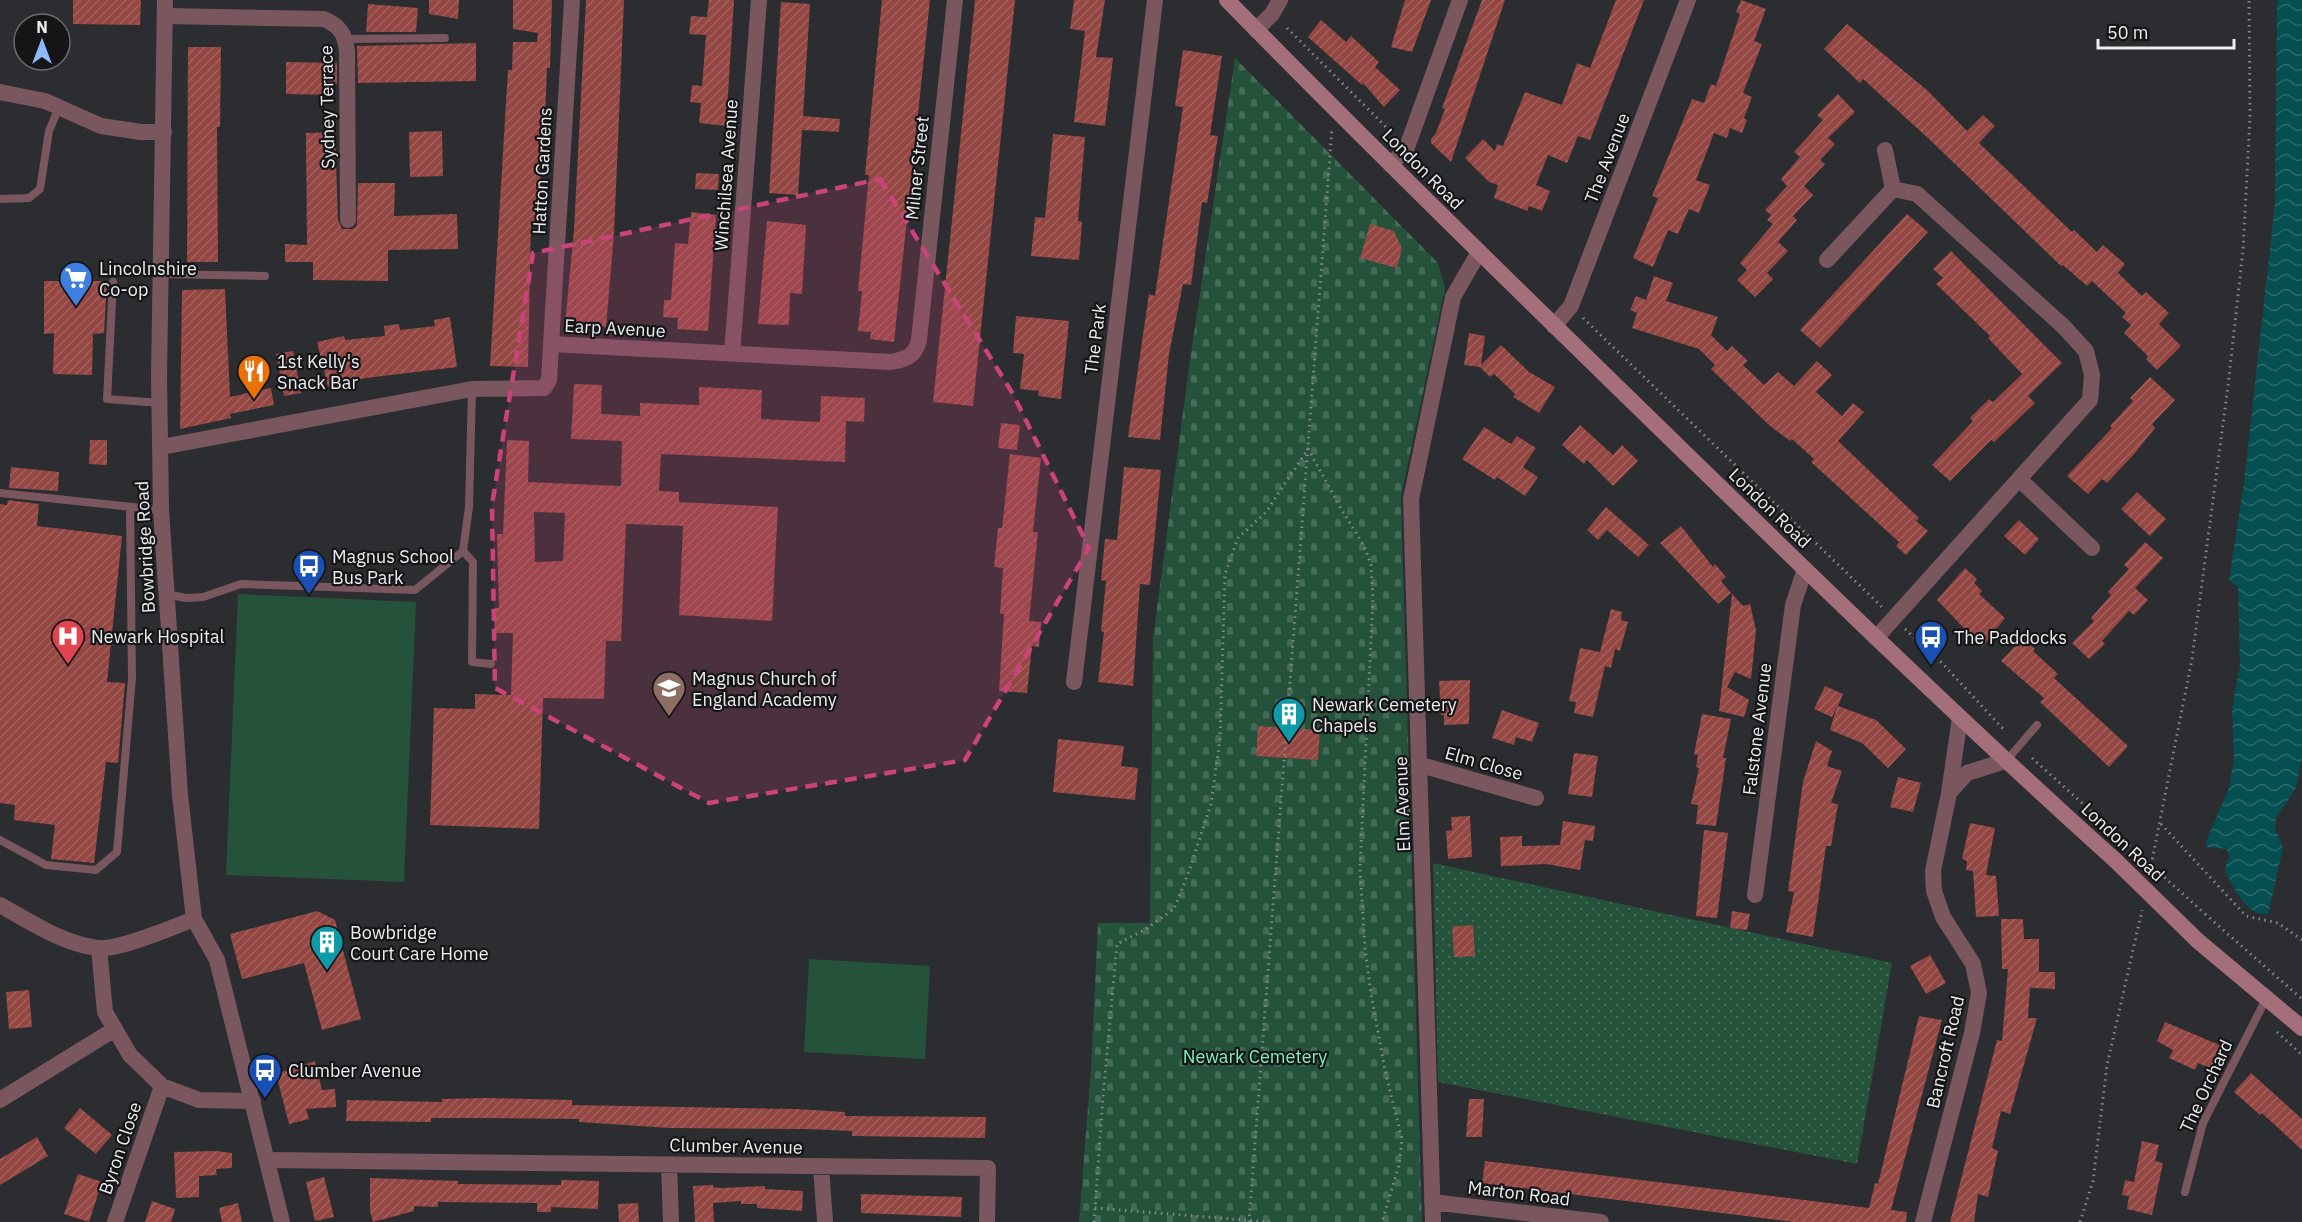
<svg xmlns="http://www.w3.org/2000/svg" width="2302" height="1222" font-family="'IBM Plex Sans',sans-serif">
<defs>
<pattern id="grass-dots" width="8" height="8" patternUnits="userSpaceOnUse" patternTransform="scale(1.5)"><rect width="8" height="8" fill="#24523b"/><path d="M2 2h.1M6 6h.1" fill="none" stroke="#446b58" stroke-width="1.8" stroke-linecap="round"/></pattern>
<pattern id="cemetery-stones" width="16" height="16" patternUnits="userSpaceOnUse" patternTransform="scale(1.5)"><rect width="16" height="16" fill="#24523b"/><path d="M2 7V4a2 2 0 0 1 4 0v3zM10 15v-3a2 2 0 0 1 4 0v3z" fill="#446b58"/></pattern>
<pattern id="water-waves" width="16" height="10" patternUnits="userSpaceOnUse" patternTransform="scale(1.5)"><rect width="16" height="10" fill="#064f51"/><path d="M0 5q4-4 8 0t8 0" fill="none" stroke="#2a696a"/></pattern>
<pattern id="building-hatch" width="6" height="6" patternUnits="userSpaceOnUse" patternTransform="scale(1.5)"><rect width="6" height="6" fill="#944643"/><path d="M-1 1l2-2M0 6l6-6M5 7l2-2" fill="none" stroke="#a3615e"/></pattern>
</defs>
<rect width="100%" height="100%" fill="#2c2d30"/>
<path fill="url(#grass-dots)" d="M1433,863L1892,963L1857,1164L1438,1082Z"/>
<path fill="url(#cemetery-stones)" d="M1235,58L1438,263L1445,288L1401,497L1422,1222H1079L1091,1068L1098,923H1150L1153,638L1190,360Z"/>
<path fill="#24523b" d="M238,594L416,602L404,882L226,875Z
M809,959L930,966L925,1059L804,1052Z"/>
<path fill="url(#water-waves)" d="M2277,0H2302V758L2296,788L2276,818L2275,828L2283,848L2268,914C2247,918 2233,886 2225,871L2229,855L2227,849L2206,847L2207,839L2229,788L2234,759L2232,709L2240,666L2238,587L2229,580L2244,483L2275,204Z"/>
<path fill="url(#building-hatch)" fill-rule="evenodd" d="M73,0H141L140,25L73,24Z
M429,0H459L458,19L429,14Z
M513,0H552L550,68H547L545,118H542L539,223L531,222L528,367L490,366L508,70H512L513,42H537L538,33L513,29Z
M586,0H624L614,234L606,327L565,324L574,230Z
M709,0H734L726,126L699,123L701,103L690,102L692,85L702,86L706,35L689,34L691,16L707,17Z
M882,0H930L894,342L870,339L871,332L858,331L862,291H858L869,175H865Z
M975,0H1015L973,406L933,402Z
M1074,0H1105L1096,57L1113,58L1105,126L1074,122L1085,31L1070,29Z
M1405,0H1431L1412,52L1391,47Z
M1482,0H1505L1451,162L1431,143V139L1436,133L1445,109L1442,108Z
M1616,0H1644L1590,140L1578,136L1567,163L1548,155L1536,185L1550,191L1542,211L1529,206L1527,211L1494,198L1498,185L1489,182L1465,158L1483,139L1495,151L1497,144L1503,146L1525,92L1562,105L1577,63L1590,68Z
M1741,0L1766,9L1754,41L1762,44L1743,93L1752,97L1744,118L1747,120L1742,133L1730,128L1727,138L1714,133L1696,180L1710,185L1699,213L1689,209L1678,234L1668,230L1653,267L1633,258L1658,198L1652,196L1692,99L1704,103L1711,84L1716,86L1740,14L1736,12Z
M781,2L810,4L803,116L840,119L839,132L802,130L798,195L769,193Z
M368,4L418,8L416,32H366Z
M1321,20L1346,42L1351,36L1379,62L1375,67L1400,90L1384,107L1363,83L1362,85L1308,37Z
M1847,24L1928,91L1967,131L1983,115L1995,126L1979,143L2072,232L2074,230L2097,252L2103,245L2125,264L2118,273L2142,296L2146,292L2169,313L2159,324L2181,346L2157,370L2146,359L2148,356L2124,333L2131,325L2122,317L2126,313L2092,281L2087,286L2063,265L2061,266L1929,139L1863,79L1860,83L1824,49Z
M476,43V81L358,83L357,46Z
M188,47H221L220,127H217L218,262H187Z
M1183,50L1222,56L1210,135L1218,136L1207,203L1202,202L1191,285L1183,284L1169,354L1160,440L1128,437L1149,294L1155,296L1183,107L1175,106Z
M286,62L337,63V84H333V95L286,94Z
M1838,94L1855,112L1828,138L1835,144L1820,160L1825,164L1804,186L1813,195L1793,216L1797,220L1778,242L1788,251L1767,273L1773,279L1755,297L1737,280L1747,270L1740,263L1773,224L1767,220L1771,215L1765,210L1787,186L1781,179L1800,157L1794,152L1823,120L1817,115Z
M442,131L443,176L410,177L409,132Z
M335,132L338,220L342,229H353L357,225L358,183H395L394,216L457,214L458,249L388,250V281L313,280V262H285V244L307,245L306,133Z
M1053,134L1085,137L1078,221L1082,222L1079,260L1031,256L1035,217L1045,218Z
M696,173L719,174L718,190L695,189Z
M691,212L716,215L708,331L677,329L678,318L663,317L664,300H671L675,243L688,244Z
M1907,214L1928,232L1820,348L1800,330Z
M767,221L806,225L802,294L790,293L789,325L758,324Z
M1370,224L1394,231L1402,249L1397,268L1360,258Z
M1951,251L2062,363L2028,396L2035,403L1994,442L1991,440L1950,481L1932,465L1973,421L1970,418L1989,399L1993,402L2022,374L1988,338L1990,336L1936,284L1943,278L1933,269Z
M1654,276L1673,283L1666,301L1718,317L1711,335L1727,351L1732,346L1748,361L1743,365L1764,385L1778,372L1794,386L1817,361L1832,375L1816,392L1842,416L1853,403L1864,412L1838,441L1919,518L1916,521L1928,531L1906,555L1896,546L1899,542L1811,462L1814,459L1792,439L1790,441L1769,425L1711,369L1715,365L1699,349L1632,328L1637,313L1630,310L1636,296L1646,300Z
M44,281H107L104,333L93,334L92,375L53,374L54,333L44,334Z
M225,289L230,397L271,388L274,405L230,414L231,418L180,429L182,290Z
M1016,316L1069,321L1061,399L1038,396L1039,391L1020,389L1024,354L1013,353Z
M450,317L457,367L366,378L328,387L317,342L344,336L345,340L385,336L384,326L399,324L400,330L435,326L434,320Z
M1469,333L1485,336L1481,365L1501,345L1529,372L1555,387L1539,413L1513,397L1515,394L1494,374L1490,377L1480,367L1464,365Z
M293,351L301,393L284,396L276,354Z
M2150,377L2175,400L2152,424L2155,428L2135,453L2107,483L2102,479L2088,494L2067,476L2112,428L2110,426L2133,401L2130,398Z
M574,384L602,385L601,414L640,416V403L699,405V387L762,390L761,419L820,422L821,396L865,398L864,422L846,421L845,462L661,454L659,491L679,492V502L778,507L772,621L679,615L683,526L626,524L621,641H606L604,699L543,698L539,829L430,825L434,708L475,709V694L511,695L513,633H494L495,608H499L497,534H503L507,440L529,441L528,482L621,486L622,441L571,439ZM534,512L565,513L563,561L535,562Z
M1001,423L1020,425L1017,450L998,448Z
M1580,425L1613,455L1622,445L1638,461L1613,486L1587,460L1584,464L1562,445Z
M1484,427L1511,444L1517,436L1536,448L1523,467L1538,477L1525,496L1497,477L1495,480L1462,459Z
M90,440H107V465L89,464Z
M1010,454L1041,458L1033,532H1038L1029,621L1041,622L1039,647L1032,646L1027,693L999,691L1004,614H1000L1003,568L994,567L998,528H1002Z
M11,467L59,472L58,491L9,488Z
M1124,467L1161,470L1150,585L1140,584L1133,686L1098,682L1104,632L1101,631L1106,581L1101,580L1105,539L1117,540Z
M2137,492L2166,519L2150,536L2121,509Z
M8,500L39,504L37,526L122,536L107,682L125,683L118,763L106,762L94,863L51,859L55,825L14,820L15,805L0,803V504L7,505Z
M1606,507L1649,545L1638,557L1607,530L1598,540L1587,530Z
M2019,520L2039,539L2025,555L2004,536Z
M1681,526L1713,567L1715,564L1726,577L1721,581L1731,593L1718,604L1660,543Z
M2145,542L2163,558L2135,588L2148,600L2134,615L2129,611L2102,641L2105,644L2089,659L2072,643L2094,621L2091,618L2111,595L2108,592L2129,569L2124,565Z
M1965,568L1977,579L1974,583L1982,591L1979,594L2005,618L1982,647L1937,600Z
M1732,594L1743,606L1750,604L1756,630L1751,679L1735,672L1727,687L1749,700L1744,717L1719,711Z
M1611,609L1622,612L1621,620L1628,622L1620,651L1615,649L1611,668L1605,666L1593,717L1574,713L1576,702L1569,701L1580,648L1600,652Z
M2023,638L2035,649L2033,651L2058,674L2054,678L2128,746L2109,767L2040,702L2044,698L2001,661Z
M1470,680L1469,724L1444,725V715H1441L1439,681Z
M1825,686L1843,694L1838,706L1876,720L1906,749L1888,768L1862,743L1830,730L1837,706L1832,717L1814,709Z
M1502,710L1539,723L1532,742L1516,737L1514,745L1492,738Z
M1702,714L1731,719L1723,758H1726L1716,826L1696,824L1698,805L1691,804L1699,768L1696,767L1698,755L1694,754Z
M1258,726L1320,730L1318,760L1256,756Z
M1058,739L1124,746L1121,766L1138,768L1135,800L1053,792Z
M1816,741L1832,751L1827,766L1842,771L1831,803L1838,804L1831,846H1826L1813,937L1786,932L1794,892L1788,891L1803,782Z
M1574,753L1598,756L1592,797L1568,794Z
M1898,777L1921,783L1913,812L1890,807Z
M1470,816L1472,857L1448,859L1446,831L1452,830L1451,817Z
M1563,821L1595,826L1593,841L1585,840L1580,870L1546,864L1501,866L1500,837L1522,836V846L1560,845Z
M1970,823L1995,828L1986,875L1996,876L1999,916L1976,917L1973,871L1966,870L1967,861L1962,859Z
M1704,830L1728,833L1717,918L1696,916Z
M317,911L335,920L361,1019L322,1030L304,963L242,979L230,934Z
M1732,911L1750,914L1747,930L1730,928Z
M2001,919H2023L2024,939H2039V972H2055V989L2030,988L2028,1018H2037L2010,1114L2001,1111L1992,1148L1998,1151L1988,1197L1978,1194L1974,1222H1950L1997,1040L2002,1041L2008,969H2002Z
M1473,925L1475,956L1454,957L1452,927Z
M1930,955L1946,983L1926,994L1910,966Z
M29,990L32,1027L9,1029L6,992Z
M1919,1016L1942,1020L1891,1210L1907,1212L1906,1222H1794L1482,1183L1485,1161L1869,1208L1875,1183L1878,1184Z
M2165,1022L2229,1049L2219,1072L2198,1063L2195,1070L2169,1058L2173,1050L2157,1041Z
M315,1061L322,1090L335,1089L336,1107L306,1109L309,1119L289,1124L276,1074Z
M2251,1073L2302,1119V1150L2262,1113L2260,1115L2234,1092Z
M486,1098L572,1100V1105L797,1109L845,1112V1116L986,1117L985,1138L852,1136V1131L806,1129L670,1128L579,1122V1119L478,1118H431V1122L346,1121L347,1100L442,1102V1099Z
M1469,1099H1484L1482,1137H1466Z
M80,1108L112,1135L96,1154L64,1128Z
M37,1137L48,1156L0,1185V1159Z
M2142,1141L2159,1145L2155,1161L2163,1163L2152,1215L2127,1209L2129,1196L2122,1195L2125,1180L2134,1182Z
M216,1151L232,1153V1168L216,1169L217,1175L199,1176V1197L176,1198L174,1152Z
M78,1174L102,1182L89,1222L64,1214Z
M324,1177L334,1217L315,1221L306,1182Z
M370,1178L458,1181V1184L561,1185V1180L599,1181L598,1209L551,1207V1212H537V1203L438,1202V1207L414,1206V1211L373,1222L370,1211Z
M713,1185V1187L721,1188L765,1186V1189L803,1191L802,1211L757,1208V1204H741V1201L713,1203L714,1222H695L693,1186Z
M861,1194L962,1197L961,1217L861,1213Z
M152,1201L175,1209L171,1222H145Z
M238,1203L242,1222H222L219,1208Z
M638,1203L639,1222H619L618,1204Z"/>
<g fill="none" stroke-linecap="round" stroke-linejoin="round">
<path stroke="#87888a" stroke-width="3" stroke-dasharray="1.5 4.5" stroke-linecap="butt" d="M1287,28L1390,131
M1583,318L1882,607
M1905,629L1942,663L2005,731
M2032,758L2120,837
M2161,824L2246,916L2278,923L2302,940
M2150,871L2192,659L2228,386L2243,250L2250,117L2249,0
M2205,914L2302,999
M2277,1032L2302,1055
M1095,1208L1270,1222
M1094,1222L1103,1097L1117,944L1146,929L1174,909L1189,871L1211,804L1220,739L1225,574L1238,538L1266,512L1308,449L1343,512L1364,546L1371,564L1373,599L1360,868L1365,948L1371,994L1386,1075L1402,1139L1399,1165L1382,1222
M1249,1222L1332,129
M2080,1222L2093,1181L2107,1065L2142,910"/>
<path stroke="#7a575f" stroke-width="8" d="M346,39L445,38
M0,199L29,198L40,189L49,131L59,107
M161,274L265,276
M113,282L107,399L160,403
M0,493L161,510
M463,551L473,562L472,662L491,664
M166,594L186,598L203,597L241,584L415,590L463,551L469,507L472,389
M2006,761L2037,725
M0,840L46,865L96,870L117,852L132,678L130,507
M2185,1192L2203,1123L2267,997"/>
<path stroke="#7a575f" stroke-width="16" d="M165,16L324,19C340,26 345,34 347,51L348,220
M1256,30L1272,14L1280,0
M0,92L45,101L101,126L141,132H164
M1391,165L1407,147L1460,0
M1827,260L1893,189
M1554,326L1571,306L1688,0
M551,344L572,0
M732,354L759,0
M161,447L472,389L544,388L549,380L551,344L891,362C907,359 915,356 919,340L955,0
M2019,479L2092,548
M1876,638L2090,400L2092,375L2086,351L2064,327L1917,194L1893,189L1885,150
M1074,682L1155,0
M1421,765L1536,798
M1949,793L1967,773L2005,761
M1755,895L1793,605L1805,569
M99,948L105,1012L130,1055L162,1086L199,1100L253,1101
M0,1100L115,1029
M268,1160L988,1168L987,1222
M669,1165L671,1222
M821,1167L825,1222
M1432,1202L1601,1222
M115,1222L162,1086
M1433,1222L1411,499L1453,297L1479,252
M1923,1222L1972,1033L1979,993L1973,964L1943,917L1934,891L1933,871L1949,793L1960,718"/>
<path stroke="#7a575f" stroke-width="16" d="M165,0L159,376L161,510L180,795L194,919L217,960L282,1222
M0,905C31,922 61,943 97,948C117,951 174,927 194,919"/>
<path stroke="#a56e7b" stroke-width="16" d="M1227,0C1375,151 1526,298 1678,446C1822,586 1966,726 2115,860
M2198,941L2302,1028"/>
<path stroke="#87888a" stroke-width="3" stroke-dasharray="1.5 4.5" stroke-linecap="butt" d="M2120,837L2205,914"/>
<path stroke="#a56e7b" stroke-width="16" d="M2115,860L2198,941"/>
</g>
<path fill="#ca4379" fill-opacity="0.2" stroke="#ca4379" stroke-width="4.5" stroke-dasharray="12 8" stroke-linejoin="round" d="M880,179L1013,394L1089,548L965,760L709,803L495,688L492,505L533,253Z"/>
<defs>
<symbol id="supermarket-pin" viewBox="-11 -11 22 30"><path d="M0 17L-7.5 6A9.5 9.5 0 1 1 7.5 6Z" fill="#3f7fe0" stroke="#151517"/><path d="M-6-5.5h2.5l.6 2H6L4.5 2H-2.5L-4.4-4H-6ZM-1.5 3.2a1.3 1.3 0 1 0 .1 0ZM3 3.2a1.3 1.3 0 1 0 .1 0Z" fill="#fff"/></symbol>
<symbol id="restaurant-pin" viewBox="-11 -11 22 30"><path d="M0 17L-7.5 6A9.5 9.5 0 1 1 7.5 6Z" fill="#e8710a" stroke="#151517"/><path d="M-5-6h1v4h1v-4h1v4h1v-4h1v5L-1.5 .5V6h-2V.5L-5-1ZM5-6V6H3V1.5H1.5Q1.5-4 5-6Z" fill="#fff"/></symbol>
<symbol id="bus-pin" viewBox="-11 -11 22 30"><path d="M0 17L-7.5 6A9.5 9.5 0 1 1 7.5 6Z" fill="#1a4fb4" stroke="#151517"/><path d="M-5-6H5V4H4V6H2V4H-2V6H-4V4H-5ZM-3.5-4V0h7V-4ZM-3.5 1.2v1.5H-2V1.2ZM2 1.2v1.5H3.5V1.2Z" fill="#fff"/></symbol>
<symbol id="hospital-pin" viewBox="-11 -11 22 30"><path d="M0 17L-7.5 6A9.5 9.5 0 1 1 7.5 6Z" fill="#e0444e" stroke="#151517"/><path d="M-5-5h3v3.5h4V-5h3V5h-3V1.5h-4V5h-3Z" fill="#fff"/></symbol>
<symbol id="school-pin" viewBox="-11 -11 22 30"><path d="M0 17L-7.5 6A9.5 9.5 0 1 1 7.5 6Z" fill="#8d6e63" stroke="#151517"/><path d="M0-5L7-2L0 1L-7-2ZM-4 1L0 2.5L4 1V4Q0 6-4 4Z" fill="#fff"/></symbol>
<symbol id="building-pin" viewBox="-11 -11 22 30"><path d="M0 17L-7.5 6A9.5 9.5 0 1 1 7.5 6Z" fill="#0f9aa8" stroke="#151517"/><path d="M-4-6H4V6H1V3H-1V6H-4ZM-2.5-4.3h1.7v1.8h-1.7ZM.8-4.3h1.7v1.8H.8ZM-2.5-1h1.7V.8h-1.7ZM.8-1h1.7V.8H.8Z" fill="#fff"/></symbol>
</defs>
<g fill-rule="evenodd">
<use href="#supermarket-pin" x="57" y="259" width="38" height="52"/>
<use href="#restaurant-pin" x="235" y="352" width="38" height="52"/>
<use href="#bus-pin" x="290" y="547" width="38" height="52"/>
<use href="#hospital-pin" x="49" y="617" width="38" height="52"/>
<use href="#bus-pin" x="1912" y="618" width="38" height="52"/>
<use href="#school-pin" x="650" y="669" width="38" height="52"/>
<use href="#building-pin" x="1270" y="695" width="38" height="52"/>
<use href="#building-pin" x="308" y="923" width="38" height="52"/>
<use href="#bus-pin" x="246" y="1051" width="38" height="52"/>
</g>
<g text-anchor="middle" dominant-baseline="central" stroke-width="4.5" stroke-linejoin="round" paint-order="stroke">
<g font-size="18" fill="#ecedef" stroke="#151517">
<text transform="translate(327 107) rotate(-91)">Sydney Terrace</text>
<text transform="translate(1607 158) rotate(-69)">The Avenue</text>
<text transform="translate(917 168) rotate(-84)">Milner Street</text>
<text transform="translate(1423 169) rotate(45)">London Road</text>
<text transform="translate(542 171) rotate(-87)">Hatton Gardens</text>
<text transform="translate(726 175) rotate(-86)">Winchilsea Avenue</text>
<text transform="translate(615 328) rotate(3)">Earp Avenue</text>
<text transform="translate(1095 339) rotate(-83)">The Park</text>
<text transform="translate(1770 508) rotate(44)">London Road</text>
<text transform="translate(145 547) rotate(-93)">Bowbridge Road</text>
<text transform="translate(1757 729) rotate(-83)">Falstone Avenue</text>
<text transform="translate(1484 763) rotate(16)">Elm Close</text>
<text transform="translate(1402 804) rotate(-92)">Elm Avenue</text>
<text transform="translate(2123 842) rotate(43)">London Road</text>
<text transform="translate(1945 1052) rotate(-77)">Bancroft Road</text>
<text transform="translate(2206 1086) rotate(-65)">The Orchard</text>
<text transform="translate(736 1146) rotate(1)">Clumber Avenue</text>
<text transform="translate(120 1148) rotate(-71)">Byron Close</text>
<text transform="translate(1519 1193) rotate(7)">Marton Road</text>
</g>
<g font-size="18" fill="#ecedef" stroke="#151517" text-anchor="start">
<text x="99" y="268">Lincolnshire<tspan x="99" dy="21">Co-op</tspan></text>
<text x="277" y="361">1st Kelly's<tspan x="277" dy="21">Snack Bar</tspan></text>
<text x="332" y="556">Magnus School<tspan x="332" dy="21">Bus Park</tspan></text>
<text x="91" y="636">Newark Hospital</text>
<text x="1954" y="637">The Paddocks</text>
<text x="692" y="678">Magnus Church of<tspan x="692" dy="21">England Academy</tspan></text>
<text x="1312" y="704">Newark Cemetery<tspan x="1312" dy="21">Chapels</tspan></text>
<text x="350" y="932">Bowbridge<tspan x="350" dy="21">Court Care Home</tspan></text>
<text x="288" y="1070">Clumber Avenue</text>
</g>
<g font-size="18" fill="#7ef4b9" stroke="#151517">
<text x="1255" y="1056">Newark Cemetery</text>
</g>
</g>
<g transform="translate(42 42)"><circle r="28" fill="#151517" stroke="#6b6b6d" stroke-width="1.5"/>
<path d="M0-4.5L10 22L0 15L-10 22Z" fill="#8fb8fd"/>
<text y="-9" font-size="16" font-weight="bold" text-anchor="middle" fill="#ecedef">N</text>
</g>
<path d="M2098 39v9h136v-9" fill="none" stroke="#ecedef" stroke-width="3"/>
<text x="2107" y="39" font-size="18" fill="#ecedef" stroke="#151517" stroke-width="4.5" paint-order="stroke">50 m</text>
</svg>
